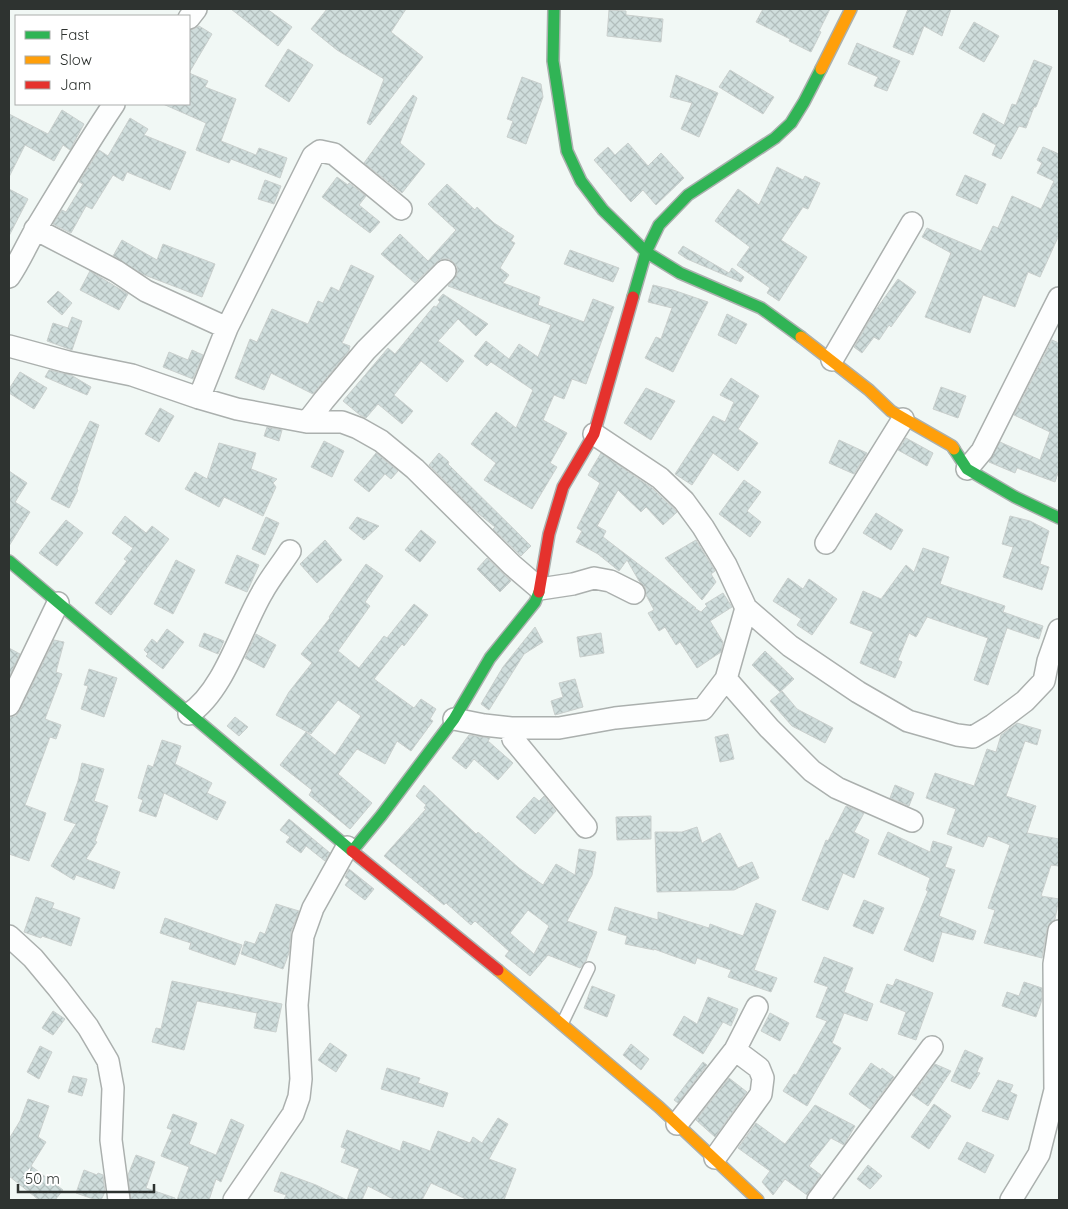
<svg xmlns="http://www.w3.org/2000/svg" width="1068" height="1209" font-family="Quicksand,sans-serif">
<defs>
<pattern id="building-cross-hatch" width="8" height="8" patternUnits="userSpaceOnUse" patternTransform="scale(1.25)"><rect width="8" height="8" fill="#cfdddc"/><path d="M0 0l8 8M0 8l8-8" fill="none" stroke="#b2bebd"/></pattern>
</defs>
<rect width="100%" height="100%" fill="#f1f8f5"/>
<path fill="url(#building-cross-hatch)" stroke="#cad0ce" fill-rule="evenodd" d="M231,9H267L292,27L278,46Z
M327,9H406L391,32L423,57L370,125L367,123L384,79L337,50L311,29Z
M763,9H830L819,31L821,32L811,52L789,41L790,39L756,22Z
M908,9H951L942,36L924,26L913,55L893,47Z
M609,10L626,11V15L663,19L661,42L607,36Z
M974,22L999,36L984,62L959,48Z
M199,26L212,34L189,73L208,81L205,87L236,99L221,141L256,155L259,148L287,158L280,178L231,159L229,163L196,150L206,123L163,104H189V30L194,29Z
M857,43L900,61L887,91L874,86L878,77L848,64Z
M288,49L313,65L289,102L265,86Z
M1034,60L1052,67L1036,107H1034L1026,128L1019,126L1001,159L992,155L996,145L973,133L983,113L1004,125L1012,104L1016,105Z
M730,70L774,97L763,114L719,87Z
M676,75L718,93L699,137L681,129L692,103L670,97Z
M522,77L541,84L543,97L526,144L507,137L513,121L507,119Z
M413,95L417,98L400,143L425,164L402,193L364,163Z
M62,110L84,124L70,150L63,145L54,161L25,145L9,177V114L48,134Z
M130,118L148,129L144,135L186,152L170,190L127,172L123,181L113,175L92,209L86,206L71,233L53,224L62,210L66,212L83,184L79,182L99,150L108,156Z
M628,143L648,166L661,153L684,178L656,205L643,190L631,202L594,160L608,147L615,155Z
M1043,147L1059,154V235L1040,277L1028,272L1015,307L983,295L970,333L925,317L951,253L922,237L927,228L981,251L993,226L998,228L1012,196L1041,209L1054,181L1037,173L1042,163L1037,160Z
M777,167L803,180L805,176L820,183L808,209L803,207L781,240L807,257L779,301L767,293L770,288L737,265L750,247L715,221L738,189L759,205Z
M965,175L986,184L977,204L956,195Z
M337,177L348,185L349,183L366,196L359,205L380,222L370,233L322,197Z
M265,180L281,186L274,204L258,199Z
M447,184L475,210L477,207L494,223L514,236L511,241L515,243L500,268L509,275L503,283L540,297L538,305L584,322L593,299L614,307L586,384L572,379L564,399L554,395L543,420L567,433L550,463L557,467L532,509L484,480L496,463L471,444L496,412L516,428L533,390L491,362L487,366L474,356L486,341L509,359L519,344L538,357L551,325L448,286L457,274V267L454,263L449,259H442L437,262L415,283L381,254L400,234L428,261L456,230L428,204Z
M9,189L28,199L9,236Z
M122,240L157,260L163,244L215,264L202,297L142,274L113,256Z
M683,246L729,273L732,268L744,277L741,282L687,259L678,253Z
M570,250L619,268L613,282L564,264Z
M351,265L374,276L342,343L350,346L349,351L313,394L271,373L264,390L235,378L250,339L257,342L272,309L308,324L318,301L323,303L331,287L339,291Z
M90,271L128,294L119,310L80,290Z
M898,279L916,292L891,327L889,325L879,340L874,337L862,353L854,347L875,311Z
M653,285L673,290L708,302L673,372L645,358L656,337L661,339L672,308L648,302Z
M58,291L72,303L62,315L47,302Z
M443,294L488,324L476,336L458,319L438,341L464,361L447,382L421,361L394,395L413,411L402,424L378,404L366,418L360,415L343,401L388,348L395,354L434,306L436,307L440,302L438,300Z
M727,314L747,324L736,344L718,335Z
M72,317L82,321L72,350L47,341L53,323L68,328Z
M1052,340L1059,343V470L1055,482L1017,468L1015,473L989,462L1000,442L1040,460L1050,432L1014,415Z
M192,350L203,355L193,379L163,367L169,352L188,360Z
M49,370L71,375L91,387L87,395L45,377Z
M20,372L47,388L34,409L9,393V389Z
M731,378L759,396L738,429L758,443L738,471L713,453L692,485L675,474L713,416L725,422L734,402L720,395Z
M941,387L966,396L958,418L933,409Z
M646,388L675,401L651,440L624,423Z
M160,408L174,416L159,442L145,434Z
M90,421L99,425L77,489L78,490L69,508L51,499Z
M267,427L282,430L279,441L264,436Z
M906,438L933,453L927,466L898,450Z
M839,440L867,453L854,474L829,463Z
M324,441L344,451L332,477L311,467Z
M219,443L256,453L251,469L277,479L273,483L276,487L263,516L224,497L219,507L185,489L195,472L207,479Z
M376,453L398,471L391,479L385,474L369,492L354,480Z
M439,453L449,462L448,464L531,546L521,556L493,529L495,527L474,510L429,465Z
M601,453L652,488L677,512L663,525L646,507L641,512L618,490L597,526L606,531L603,537L696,608L694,610L696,609L701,612L707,606L705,604L723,593L732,607L710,621L723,642L721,652L697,668L680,642L676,645L665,627L659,631L648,613L654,610L646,595L645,587L639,581L627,560L619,571L598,554L576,542L582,531L577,528L600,483L588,475Z
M9,471L27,483L15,502L30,512L9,546Z
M744,480L761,492L747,511L761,522L750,537L719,514Z
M876,513L903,530L891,550L863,533Z
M125,516L146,533L152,526L169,539L111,615L95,603L127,561L124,559L133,548L112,533Z
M1010,516L1030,521L1049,531L1040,564L1049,567L1042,590L1003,577L1013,547L1002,544Z
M266,517L279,523L265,555L252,549Z
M357,517L379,526L364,540L349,528Z
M66,520L83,533L57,566L39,553Z
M421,530L436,542L420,562L405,550Z
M325,540L342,560L317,583L300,564Z
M696,540L715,571L711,574L716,582L702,600L665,558Z
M923,548L949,557L940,584L1005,606L1003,612L1043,626L1039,639L1007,628L988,685L974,680L988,638L927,617L916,637L909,633L898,660L902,662L895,678L860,663L873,632L850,623L863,591L881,599L906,565L914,572Z
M237,555L259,565L247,592L225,583Z
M487,558L511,581L500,592L477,569Z
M176,560L195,570L173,614L154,604Z
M366,564L383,576L365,602L370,606L338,651L359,668L384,636L387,638L414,604L428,615L404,646L402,644L374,679L414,708L421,699L436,709L430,719L433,721L411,751L397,741L385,764L357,749L338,774L372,803L350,829L309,795L312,790L280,765L306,732L335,755L361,716L338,700L311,734L276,715L289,692L312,663L301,654L330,618L329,617Z
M788,578L803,589L809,579L837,599L812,635L797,625L801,619L773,601Z
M535,627L543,642L524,654L489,710L481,704L503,667Z
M167,629L184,642L163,669L146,656L148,654L144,650L152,639L157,643Z
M204,633L224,641L218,654L199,646Z
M601,633L604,653L580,657L577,637Z
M256,634L276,645L264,668L245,658Z
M54,640L64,642L56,672L62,674L45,719L61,725L56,739L50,737L25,805L46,813L29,861L9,854V717L16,716L20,710Z
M9,648L20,654L9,677Z
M765,651L794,679L780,692L752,665Z
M89,669L117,678L104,717L81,709L88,686L84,685Z
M575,679L583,707L555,715L551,701L563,697L559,683Z
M782,691L797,709L833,728L825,743L792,726L770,701Z
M235,717L248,727L239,736L227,726Z
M1017,723L1041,730L1037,745L1025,741L1006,796L1036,806L1027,833L1059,839V866L1051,865L1041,896L1059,899L1055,919L1050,923L1047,929L1042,958L984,943L995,910L988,908L1010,845L988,836L983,847L947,834L956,809L926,798L935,773L974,786L987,749L996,752L1001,735Z
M728,734L734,759L720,762L715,737Z
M469,735L490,738L488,741L513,763L498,780L474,759L466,769L452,758Z
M162,740L181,746L175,764L212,783L207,793L226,802L217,820L164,793L156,817L139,811L143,800L138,798L148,765L153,767Z
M82,763L104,769L94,801L108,806L95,841L97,842L86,859L120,872L114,889L76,875L74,880L51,866L76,824L64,820L78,781Z
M424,785L476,834L478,832L519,868L543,885L556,864L575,875L579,849L596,852L592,875L567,921L597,932L586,961L580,968L548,955L530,976L505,956L509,951L475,921L471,925L446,903L444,905L384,856L426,809L424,808L426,805L416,796ZM528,910L549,926L534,954L510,933Z
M895,785L914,793L909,806L890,798Z
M544,796L556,811L535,834L516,817L534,797L539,801Z
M846,806L864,813L854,832L869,840L854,878L843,873L828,910L802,900L826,840L828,841Z
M651,816V839L617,840L616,817Z
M289,819L330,853L325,861L306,846L301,853L286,842L290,837L280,830Z
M697,827L702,843L720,833L738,868L752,862L759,878L734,890L657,892L655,832H682Z
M888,832L930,852L933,841L952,847L945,867L955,870L939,916L976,931L973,940L942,932L933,962L904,950L928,891L926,890L930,878L878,854Z
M349,869L374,889L365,900L345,885L349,880L345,877Z
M36,897L54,903L52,908L80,918L71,946L42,936L41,938L24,932Z
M864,900L884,908L873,934L853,926Z
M756,903L776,911L754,970L777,978L771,992L728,977L731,970L697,958L695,964L654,949V950L625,944L627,936L608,930L615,907L658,920V912L709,928L710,924L743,936Z
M276,904L299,911L291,932L289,953L283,969L241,954L245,941L255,944L260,932L265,934Z
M165,918L242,945L235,965L189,949L191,943L160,933Z
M824,957L853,968L844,992L873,1004L867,1021L844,1013L832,1043L841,1048L807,1106L783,1091L794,1074L796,1075L827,1021L816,1017L828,987L814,982Z
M896,979L933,993L916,1040L898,1034L906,1012L880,1002L887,984L893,986Z
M172,981L282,1004L276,1032L254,1028L257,1013L197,1001L184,1050L152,1042L156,1028L161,1029Z
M1024,982L1042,988V1000L1036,1017L1002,1006L1007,992L1019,996Z
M592,986L615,995L607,1017L584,1008Z
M708,997L738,1009L731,1026L723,1022L703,1054L673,1035L684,1016L697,1024Z
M53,1011L65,1019L53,1035L42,1028Z
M770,1013L789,1023L780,1041L761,1031Z
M330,1043L347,1055L336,1072L318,1060Z
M631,1044L649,1059L641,1070L623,1055Z
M40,1046L52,1052L39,1079L27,1072Z
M965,1050L983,1058L977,1072L980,1073L970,1089L951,1081Z
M703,1062L707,1065L678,1103L674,1100Z
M871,1063L881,1070L882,1068L894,1077L870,1109L849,1094Z
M935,1064L951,1071L928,1106L912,1095Z
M387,1068L420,1078L418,1083L448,1093L443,1107L381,1089Z
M73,1076L87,1079L82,1096L68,1092Z
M729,1078L747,1092L715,1137L696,1120Z
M998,1080L1013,1085L1010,1092L1017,1095L1008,1120L982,1111Z
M28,1099L49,1106L38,1137L46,1142L31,1166L63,1190L55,1200H39L9,1176V1139L20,1121Z
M934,1104L951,1116L929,1149L911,1137Z
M815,1105L855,1126L844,1145L831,1138L809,1166L821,1175L807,1195L785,1179L773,1195L762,1182L770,1171L738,1148L756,1123L785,1144Z
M173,1114L197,1123L189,1144L216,1155L231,1119L244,1125L221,1182L216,1179L209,1200H177L189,1167L161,1156L172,1130L167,1128Z
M498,1118L508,1124L489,1159L516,1169L504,1200H468L431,1183L422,1200H395L368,1186L362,1200H284L286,1195L274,1191L281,1172L316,1185L347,1200L359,1169L341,1162L346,1149L341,1147L347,1130L400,1151L403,1141L430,1151L438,1131L470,1143L473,1137L482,1143Z
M967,1142L994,1155L985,1173L958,1159Z
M136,1155L155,1162L146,1188L175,1198V1200H131L128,1175Z
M868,1165L882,1176L870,1189L857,1179Z
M84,1170L97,1175L98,1173L103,1175L105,1192L101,1200H96L76,1193Z"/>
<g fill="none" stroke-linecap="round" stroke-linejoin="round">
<defs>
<path id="lane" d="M562,1024L589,968"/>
<path id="street" d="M189,18L196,9
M35,229L116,271L146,291L227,328L199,398
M9,277C20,261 27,244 37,227C62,186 87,144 114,104
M227,328L313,156L320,151L334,154L401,209
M9,346L68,362L132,375L199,398L237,409L307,422H342L358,428L381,441L415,469L512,565L540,589L573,584L594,578L610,581L634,593
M832,360L912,223
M307,422L324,400L366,350L445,271
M594,434L660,478L684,501L703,527L726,565L746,608L790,646L858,692L908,721L957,735L973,737L993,725L1025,701L1044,681L1048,661L1059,630
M967,469L982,451L1059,298
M826,543L903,419
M726,679L769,728L812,771L837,788L912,821
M9,705L58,603
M189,714C224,691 241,629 262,593C270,578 281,565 290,551
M454,719L484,725L511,728H559L615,718L703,709L726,679L746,608
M511,728L513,739L586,827
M9,936L33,958L58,988L88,1027L108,1061L113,1088L111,1140L119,1200
M677,1124L735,1050L757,1007
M715,1158L761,1094L763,1078L759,1068L735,1050
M234,1200L293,1114L299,1097L301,1079L297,1005L303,936L313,908L347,847
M818,1200L932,1047
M1011,1200L1039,1154L1055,1090L1054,964L1059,931"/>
<path id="fast" d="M554,9L553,61L567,151L581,181L603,210L646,252L680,273L761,308L801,337
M633,297L646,252L659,225L688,195L775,138L791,123L804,102L821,69
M954,449L967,469L1015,497L1059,518
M9,561L352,851
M352,851L381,816L454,719L490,658L535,602L539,592"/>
<path id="slow" d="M821,69L851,9
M801,337L869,390L891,411L952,446L954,449
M498,970L659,1107L758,1200"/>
<path id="jam" d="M539,592L549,534L563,487L594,434L633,297
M352,851L498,970"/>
</defs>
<use href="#lane" stroke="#abb0ae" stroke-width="14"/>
<use href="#street" stroke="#abb0ae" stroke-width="24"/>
<use href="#fast" stroke="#abb0ae" stroke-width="14"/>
<use href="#slow" stroke="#abb0ae" stroke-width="14"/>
<use href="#jam" stroke="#abb0ae" stroke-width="14"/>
<use href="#lane" stroke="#fdfefe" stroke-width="11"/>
<use href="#street" stroke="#fdfefe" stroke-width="21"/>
<use href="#fast" stroke="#30b455" stroke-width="11"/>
<use href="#slow" stroke="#ff9f0a" stroke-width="11"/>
<use href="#jam" stroke="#e5322d" stroke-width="11"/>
</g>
<rect width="1068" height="1209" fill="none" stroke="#2e3330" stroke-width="20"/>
<rect x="15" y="15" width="175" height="90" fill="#ffffff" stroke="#abadac"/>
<rect x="25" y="31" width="25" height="8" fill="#30b455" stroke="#abadac"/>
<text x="60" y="40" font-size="15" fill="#2e3330">Fast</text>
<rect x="25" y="56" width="25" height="8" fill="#ff9f0a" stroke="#abadac"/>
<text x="60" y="65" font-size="15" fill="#2e3330">Slow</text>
<rect x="25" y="81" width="25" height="8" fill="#e5322d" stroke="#abadac"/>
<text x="60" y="90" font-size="15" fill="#2e3330">Jam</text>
<path d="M18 1184v8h136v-8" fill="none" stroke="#2e3330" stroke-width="2.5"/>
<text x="25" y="1184" font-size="15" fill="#2e3330" stroke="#ffffff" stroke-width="4" paint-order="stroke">50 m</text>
</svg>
